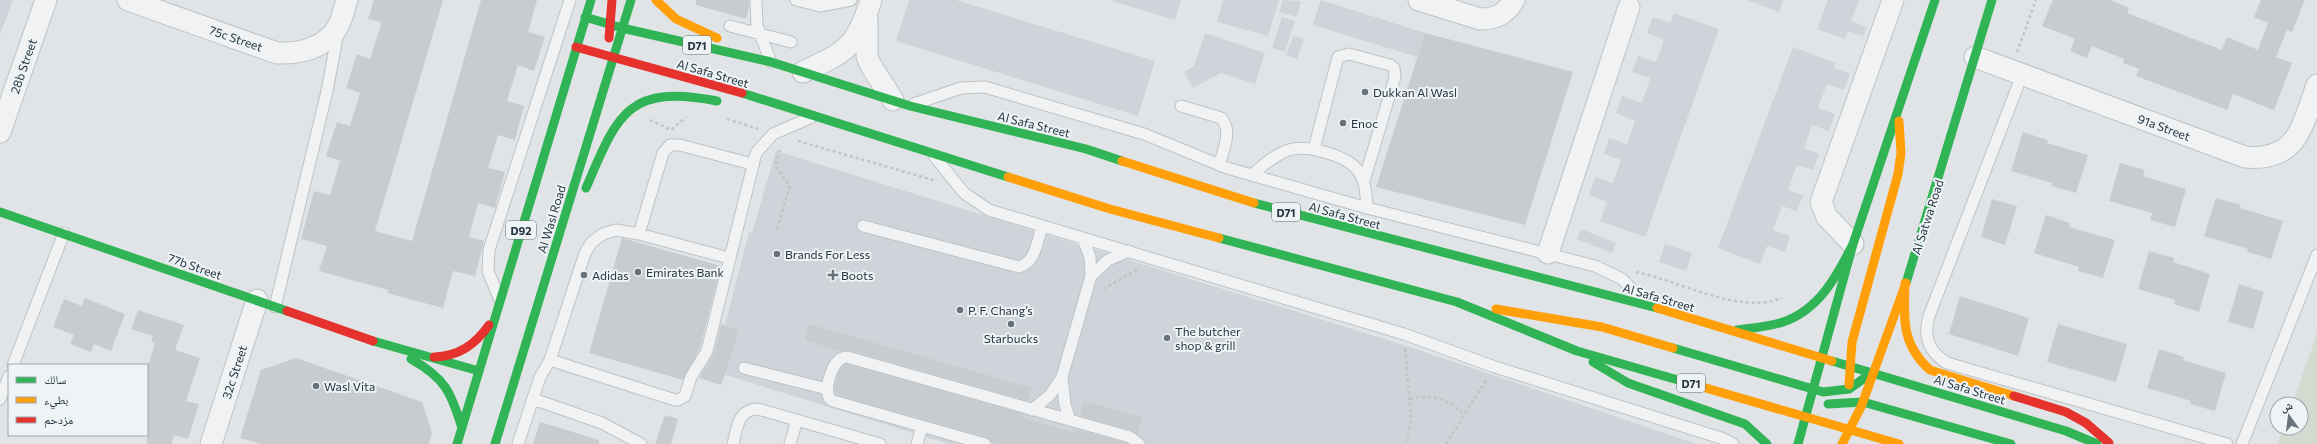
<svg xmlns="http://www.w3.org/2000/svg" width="2317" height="444" font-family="Commissioner,'Noto Naskh Arabic',sans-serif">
<rect width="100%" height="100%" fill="#e1e4e6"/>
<path fill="#ced4da" d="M0,0H13L0,35Z
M909,0H956L1155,61L1138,116L896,41Z
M1109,0H1181L1175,20Z
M1223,0H1279L1268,36L1217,22Z
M1283,0L1301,1L1297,17L1279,12Z
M1321,0L1425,33L1417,57L1313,25Z
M1747,0H1783L1779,12Z
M1828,0H1859L1851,21L1867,27L1863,36L1848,31L1845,39L1817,29Z
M1674,13L1719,29L1645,237L1600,221L1607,202L1589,195L1595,177L1613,183L1621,160L1604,154L1609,138L1627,144L1635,121L1616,113L1622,96L1642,103L1650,78L1632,72L1638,56L1656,62L1664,40L1647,33L1653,17L1670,23Z
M1282,17L1295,21L1285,52L1272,48Z
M1205,33L1265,53L1255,84L1221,73L1193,88L1184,72L1194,66Z
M1293,36L1304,39L1297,59L1286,55Z
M1793,47L1835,63L1834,68L1850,74L1844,90L1827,84L1818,108L1835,114L1829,131L1812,125L1804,148L1819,154L1813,170L1797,165L1788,190L1803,195L1797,211L1782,206L1773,230L1790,236L1785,252L1767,246L1760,264L1718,248Z
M776,151L1404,345L1697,444H949L713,371L749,232L752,233Z
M1581,229L1616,243L1612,253L1577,239Z
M1665,244L1692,253L1686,271L1659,262Z"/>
<path fill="#d3dbd0" d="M2317,334V444H2282L2278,443L2283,428H2301V404H2292Z"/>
<path fill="#c9ccce" d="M374,0H443L375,231L412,241L481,0H537L528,32L545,37L534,71L518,65L507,101L524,106L515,140L498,135L488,168L505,172L495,208L478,203L469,237L484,241L475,276L453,271L443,308L387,293L388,290L319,271L327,246L301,239L314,191L330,195L340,161L326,156L337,122L350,126L360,93L346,88L357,54L370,59L381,25V22L368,19Z
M696,0H749V8L746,19L696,5Z
M2053,0H2111L2129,8L2127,13L2222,50L2227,37L2258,50L2268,23L2254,17L2261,0H2305L2292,32L2287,30L2276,57L2292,63L2274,110L2233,94L2227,110L2136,76L2139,69L2123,63L2124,59L2092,46L2087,58L2070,51L2075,39L2042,26Z
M1425,33L1573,72L1525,225L1376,187Z
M2023,132L2048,140L2047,143L2088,155L2076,193L2051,186L2052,183L2011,171Z
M2120,163L2145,170L2143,176L2186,189L2175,227L2150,220L2152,213L2109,201Z
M2216,198L2241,205L2240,208L2283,221L2271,259L2247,252L2248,249L2204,236Z
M1992,199L2017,206L2005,245L1981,237Z
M2046,215L2070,223L2069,227L2115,240L2103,278L2078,271L2079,267L2034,253Z
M622,238L721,266L700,348L683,380L589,353Z
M2149,251L2174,258L2173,262L2210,274L2199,312L2174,304L2175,300L2138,289Z
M2239,284L2264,292L2253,329L2228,322Z
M1960,296L2029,318L2018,356L1949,334Z
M85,298L125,314L111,351L94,344L91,352L70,344L74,335L53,327L64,299L82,306Z
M138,310L184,325L175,350L200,358L186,401L199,404L188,439L174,435L171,444H147V369L155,343L151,342L153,336L131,329Z
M721,324L739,330L721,385L699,378L714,353Z
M809,324L1032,388L1028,401L849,350L840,351L805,340Z
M2058,324L2127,344L2116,382L2047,362Z
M2159,349L2184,357L2183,360L2226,373L2215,411L2190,404L2191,401L2147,388Z
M296,358L422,402L432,433L429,444H261L240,438L261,370Z
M847,364L1024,414L1023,418L1075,433L1076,429L1128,444H999L992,442L987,437L836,395L835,387L837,375L843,366Z
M1084,401L1142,417L1137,434L1132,430L1080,416Z
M665,415L678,419L671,444H655Z
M540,422L599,440V444H533Z"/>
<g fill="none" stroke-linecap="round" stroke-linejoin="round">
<defs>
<path id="lane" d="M756,0L757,26L771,62
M796,0L820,6L851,0
M730,26L791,42
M2022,75L1929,316C1923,337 1929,352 1947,363L2227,444
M914,104L961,88L985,87L1144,134L1227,168L1367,208L1595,266L1622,279L1643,301
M1181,106L1221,118C1233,130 1223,151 1219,165
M1314,149L1338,57L1349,54L1390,65L1394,68L1395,77L1364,181
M935,157L964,193L989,210L1404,334L1495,367L1724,439L1733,444
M1251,175C1263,166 1275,154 1289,150C1307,144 1349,156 1359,172C1366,182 1366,196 1367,208
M863,226L1019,267C1036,262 1037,241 1042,227
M639,234L663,153L670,145H680L752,164
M1091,276L1108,260L1129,251
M499,298L488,271L489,250L570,0
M275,307L327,91L338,32
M550,360L675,400H678L685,396L691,377L707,351L756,153L773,134L812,117
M13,365L64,233
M744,368L827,389
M1062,377L1065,405L1070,420
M0,399L9,376
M533,399L602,423L641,444
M1032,410L1050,395L1062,377L1091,276L1090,257L1083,239
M518,444L540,377L550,360L585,253L592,242L603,234L616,230L639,234L729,258
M733,444C737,428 738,409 758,409L880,444
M790,444L797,420
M917,444L922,426
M985,444L833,401L829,398C824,387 833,356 847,357L1130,437L1139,444
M2242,444L2317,255"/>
<path id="street" d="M128,0L277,53C300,54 328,48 339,24C343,17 344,8 347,0
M1419,0L1480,19C1496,19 1506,14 1514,0
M867,19V57L871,66L893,100
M1975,57L2245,157C2298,162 2302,126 2317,85
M803,72C846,52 856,48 871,0
M0,132L46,0
M1853,244L1827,217L1821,202L1893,0
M1548,253L1629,7
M211,444L257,300"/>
</defs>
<use href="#lane" stroke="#bfc2c4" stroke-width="13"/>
<use href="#street" stroke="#bfc2c4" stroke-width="23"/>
<path stroke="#bfc4c6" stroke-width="2.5" stroke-dasharray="3 3" stroke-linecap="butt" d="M2017,52L2036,0
M727,119L758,129
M650,120L671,130L686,117
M798,141L933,180
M777,229L790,186L775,165L780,150
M1636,272C1681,281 1738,315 1782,298
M1103,289L1137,270
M1405,349L1411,417L1407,444
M1410,399C1432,394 1447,398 1463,414
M1446,444L1487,379"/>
<use href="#lane" stroke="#f0f2f3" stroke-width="11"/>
<use href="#street" stroke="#f0f2f3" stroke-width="21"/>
<path stroke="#30b455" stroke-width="9" d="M585,17L622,28L771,62L910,106L1086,149L1122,161
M742,93L1008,177
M586,188C618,113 628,84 717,101
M1254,203L1657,308
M0,212L287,311
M1219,238L1457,302L1577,351L1692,384
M1906,283L1992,0
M1737,330C1752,328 1768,327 1783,322C1819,310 1837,276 1853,244
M373,341L479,371
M1673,348L1823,392L1849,389L1873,372
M411,359C445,378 451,392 462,428
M1832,361L2066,431L2097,444
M1593,362L1628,383L1745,424L1767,444
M1828,404L1863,402L2011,444
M457,444L591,0
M495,444L631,0
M1798,444L1853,244L1935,0"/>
<path stroke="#ff9f0a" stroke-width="9" d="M656,0L676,19L717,38
M1122,161L1254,203
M1008,177L1110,209L1219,238
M1905,283C1904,319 1901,344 1930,370L2014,396
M1657,308L1832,361
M1496,309L1602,327L1673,348
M1692,384L1899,444
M1849,385L1852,342L1898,174L1901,153L1899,121
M1842,444L1861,407L1906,283"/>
<path stroke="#e5322d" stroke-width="9" d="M609,38L612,0
M576,47L742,93
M287,311L373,341
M434,357C459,356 475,345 489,325
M2014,396L2066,412L2086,423L2109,443"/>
</g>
<g fill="#67727b" stroke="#eef3f6" stroke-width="1.5">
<circle cx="1365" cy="92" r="4"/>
<circle cx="1343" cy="123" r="4"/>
<circle cx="777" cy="254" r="4"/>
<circle cx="638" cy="272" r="4"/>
<circle cx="584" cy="275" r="4"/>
<path d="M831 269h4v4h4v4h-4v4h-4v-4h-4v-4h4z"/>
<circle cx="960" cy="310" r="4"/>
<circle cx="1011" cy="324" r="4"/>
<circle cx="1167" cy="338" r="4"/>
<circle cx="316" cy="386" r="4"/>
</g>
<g text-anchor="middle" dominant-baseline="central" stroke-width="4" stroke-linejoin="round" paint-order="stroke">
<g fill="#eef3f6" stroke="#626e77" stroke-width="1">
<rect x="683" y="36" width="28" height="18" rx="3"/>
<rect x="1272" y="203" width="28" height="18" rx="3"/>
<rect x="506" y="221" width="30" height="18" rx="3"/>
<rect x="1677" y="374" width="28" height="18" rx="3"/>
</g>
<g font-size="11" font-weight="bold" fill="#263541">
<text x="697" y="45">D71</text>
<text x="1286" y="212">D71</text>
<text x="521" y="230">D92</text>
<text x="1691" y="383">D71</text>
</g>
<g font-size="12" fill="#263541" stroke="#eef3f6">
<text transform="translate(236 38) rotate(19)">75c Street</text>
<text transform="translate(23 66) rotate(-71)">28b Street</text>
<text transform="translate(713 73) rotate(16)">Al Safa Street</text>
<text transform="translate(1034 124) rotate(14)">Al Safa Street</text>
<text transform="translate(2164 127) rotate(20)">91a Street</text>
<text transform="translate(1345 215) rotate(15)">Al Safa Street</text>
<text transform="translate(1927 217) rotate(-72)">Al Satwa Road</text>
<text transform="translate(551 219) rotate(-73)">Al Wasl Road</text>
<text transform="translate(195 266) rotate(19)">77b Street</text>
<text transform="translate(1659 297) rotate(16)">Al Safa Street</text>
<text transform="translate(234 372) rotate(-72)">32c Street</text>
<text transform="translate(1970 389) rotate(17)">Al Safa Street</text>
</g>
<g font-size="12" fill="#263541" stroke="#eef3f6" text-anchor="start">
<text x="1373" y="92">Dukkan Al Wasl</text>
<text x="1351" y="123">Enoc</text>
<text x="785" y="254">Brands For Less</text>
<text x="646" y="272">Emirates Bank</text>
<text x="592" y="275">Adidas</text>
<text x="841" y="275">Boots</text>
<text x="968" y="310">P. F. Chang’s</text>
<text x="1175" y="331">The butcher<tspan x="1175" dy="14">shop &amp; grill</tspan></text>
<text x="1011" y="338" text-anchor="middle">Starbucks</text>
<text x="324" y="386">Wasl Vita</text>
</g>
</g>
<rect x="8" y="364" width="140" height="72" fill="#eef3f6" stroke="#9ea7ae"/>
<rect x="16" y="377" width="20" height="6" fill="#30b455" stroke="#9ea7ae"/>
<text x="44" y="384" font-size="12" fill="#263541">سالك</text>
<rect x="16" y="397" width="20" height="6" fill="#ff9f0a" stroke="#9ea7ae"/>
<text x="44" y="404" font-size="12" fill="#263541">بطيء</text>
<rect x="16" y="417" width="20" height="6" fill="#e5322d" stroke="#9ea7ae"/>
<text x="44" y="424" font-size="12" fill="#263541">مزدحم</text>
<g transform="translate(2289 416) rotate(346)"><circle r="19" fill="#eef3f6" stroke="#9ea7ae"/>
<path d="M0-3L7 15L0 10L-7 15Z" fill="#67727b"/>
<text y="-6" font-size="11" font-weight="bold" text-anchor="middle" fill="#263541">ش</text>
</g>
</svg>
